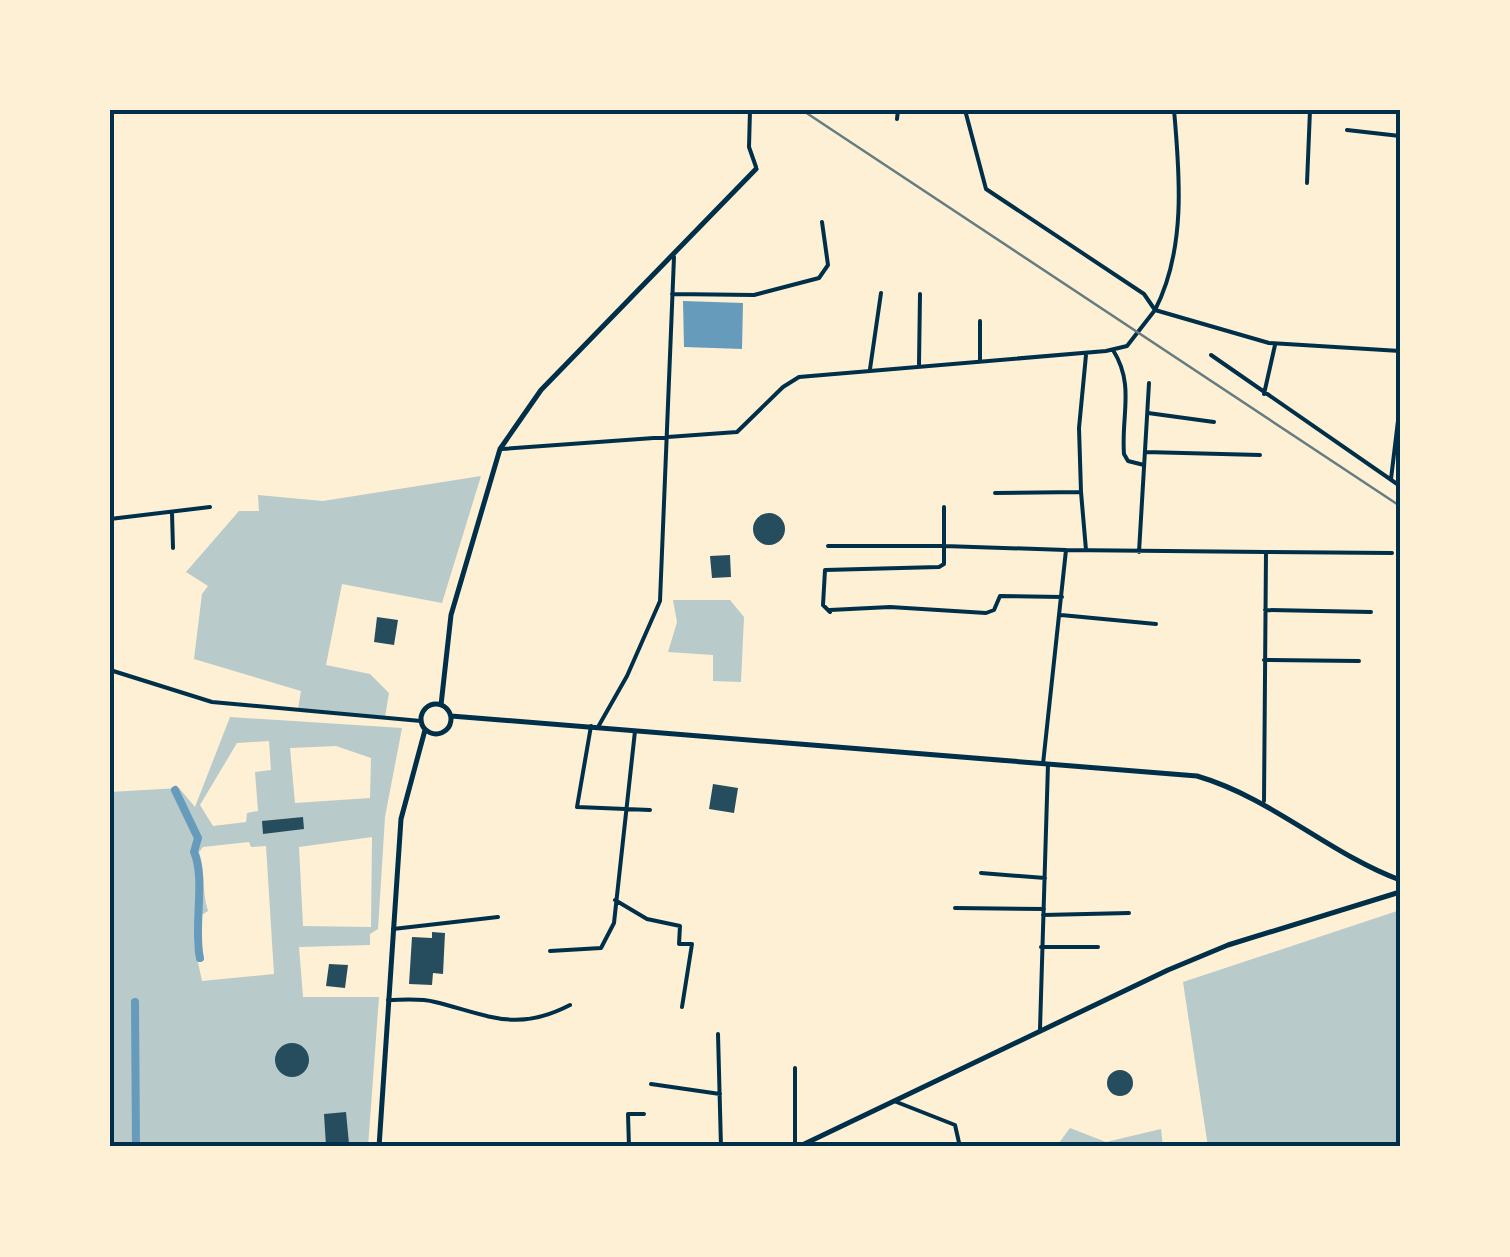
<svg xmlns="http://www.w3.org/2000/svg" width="1510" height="1257" font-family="Overpass,sans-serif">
<rect width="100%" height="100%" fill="#fdf0d5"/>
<path fill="#b9caca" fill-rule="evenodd" d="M481,476L442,603L342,584L326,665L370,674L389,693L385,717L298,709L301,691L194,659L202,594L208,586L186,572L239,511H259L258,495L323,501Z
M673,600H730L744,617L741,682L713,681V655L668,652L677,622Z
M230,717L402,728L385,817L378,929L370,934V945L299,947L303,997H379L368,1147H110V792L179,788L195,807ZM269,741L271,770L255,772L258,811L247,813L246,822L213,826L200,805L237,743ZM336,746L371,758L370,798L295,803L290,748ZM372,837L371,927L303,926L299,847ZM249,842L251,847L266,846L274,974L202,981L194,944L197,918L208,911C201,890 206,871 199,852L203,847Z
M1400,910V1147H1208L1183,982Z
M1070,1128L1106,1142L1161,1129L1163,1147H1056Z"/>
<path fill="#669bbc" d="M683,301L743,303L742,349L684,347Z"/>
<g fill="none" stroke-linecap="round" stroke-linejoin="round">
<path stroke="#669bbc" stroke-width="8" d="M175,790L198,838L194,852C206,879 193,928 200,958
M135,1002L136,1147"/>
</g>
<path fill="#264d5e" d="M753 529a16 16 0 1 1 32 0a16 16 0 1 1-32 0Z
M730,555L731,577L712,578L710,556Z
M377,617L398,620L394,645L374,642Z
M713,784L738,788L734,813L709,809Z
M303,817L304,829L263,834L262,821Z
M432,932L445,933L443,974L433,973L432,985L409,984L412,937L432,938Z
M329,964L348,965L345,988L326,986Z
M275 1060a17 17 0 1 1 34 0a17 17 0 1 1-34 0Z
M1107 1083a13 13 0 1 1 26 0a13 13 0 1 1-26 0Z
M346,1112L349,1144L326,1146L324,1114Z"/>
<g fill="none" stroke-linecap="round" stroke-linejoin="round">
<path stroke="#003049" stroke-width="4" d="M750,110L749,147L756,167
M965,110L986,189L1144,294L1155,310C1186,250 1180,176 1174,110
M897,119L898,110
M1347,130L1400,136
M1307,183L1310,110
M672,294L754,295L819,278L828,265L822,222
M1113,350C1135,385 1121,415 1124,454L1128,461L1144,465
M1211,355L1400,486
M980,360V321
M919,364L920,294
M870,369L881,293
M1264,394L1275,345
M1148,413L1214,422
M502,449L737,432L783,387L799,377L1106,351L1127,346L1155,310L1269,343L1400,351
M1145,452L1260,455
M1391,479L1400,404
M1081,492L1086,550
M995,493L1081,492L1079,428L1086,355
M172,513L173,548
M110,519L210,507
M828,546H944V507
M1139,552L1149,383
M1267,552L1392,553
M830,610L890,607L986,613L994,610L1000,596L1062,597
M1265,610L1371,612
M830,612L823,605L825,570L939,567L944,564V546L1066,550
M1061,615L1156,624
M1264,660L1359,661
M110,670L212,702L421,721
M591,726L577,807L650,810
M598,727L627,676L660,601L674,257
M1043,764L1066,550L1266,552L1264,801
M981,873L1045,878
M615,900L647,919L680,926L679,944H692L682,1007
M955,908L1044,909
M1043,915L1129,913
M393,929L498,917
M1041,947H1098
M550,951L601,948L614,923L635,731
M388,1000C403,1000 420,998 435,1002C488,1015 516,1033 570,1005
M1040,1029L1048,764
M718,1034L721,1147
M651,1084L720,1094
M894,1101L955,1125L960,1147
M629,1147L628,1114H644
M795,1147V1068"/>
<path stroke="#003049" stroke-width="5" d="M421 719a15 15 0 1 1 30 0a15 15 0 1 1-30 0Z
M441,705L451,615L500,449L541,390L756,169
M451,716L1197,776C1272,798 1328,853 1400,880
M379,1147L401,819L425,730
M798,1147L1168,970L1228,945L1400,892"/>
<path stroke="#657d81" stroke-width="2.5" d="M802,110L1400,506"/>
</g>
<rect width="1510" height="1257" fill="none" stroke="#fdf0d5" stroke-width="225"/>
<rect x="112" y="112" width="1286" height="1032" fill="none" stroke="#003049" stroke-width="4"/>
</svg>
